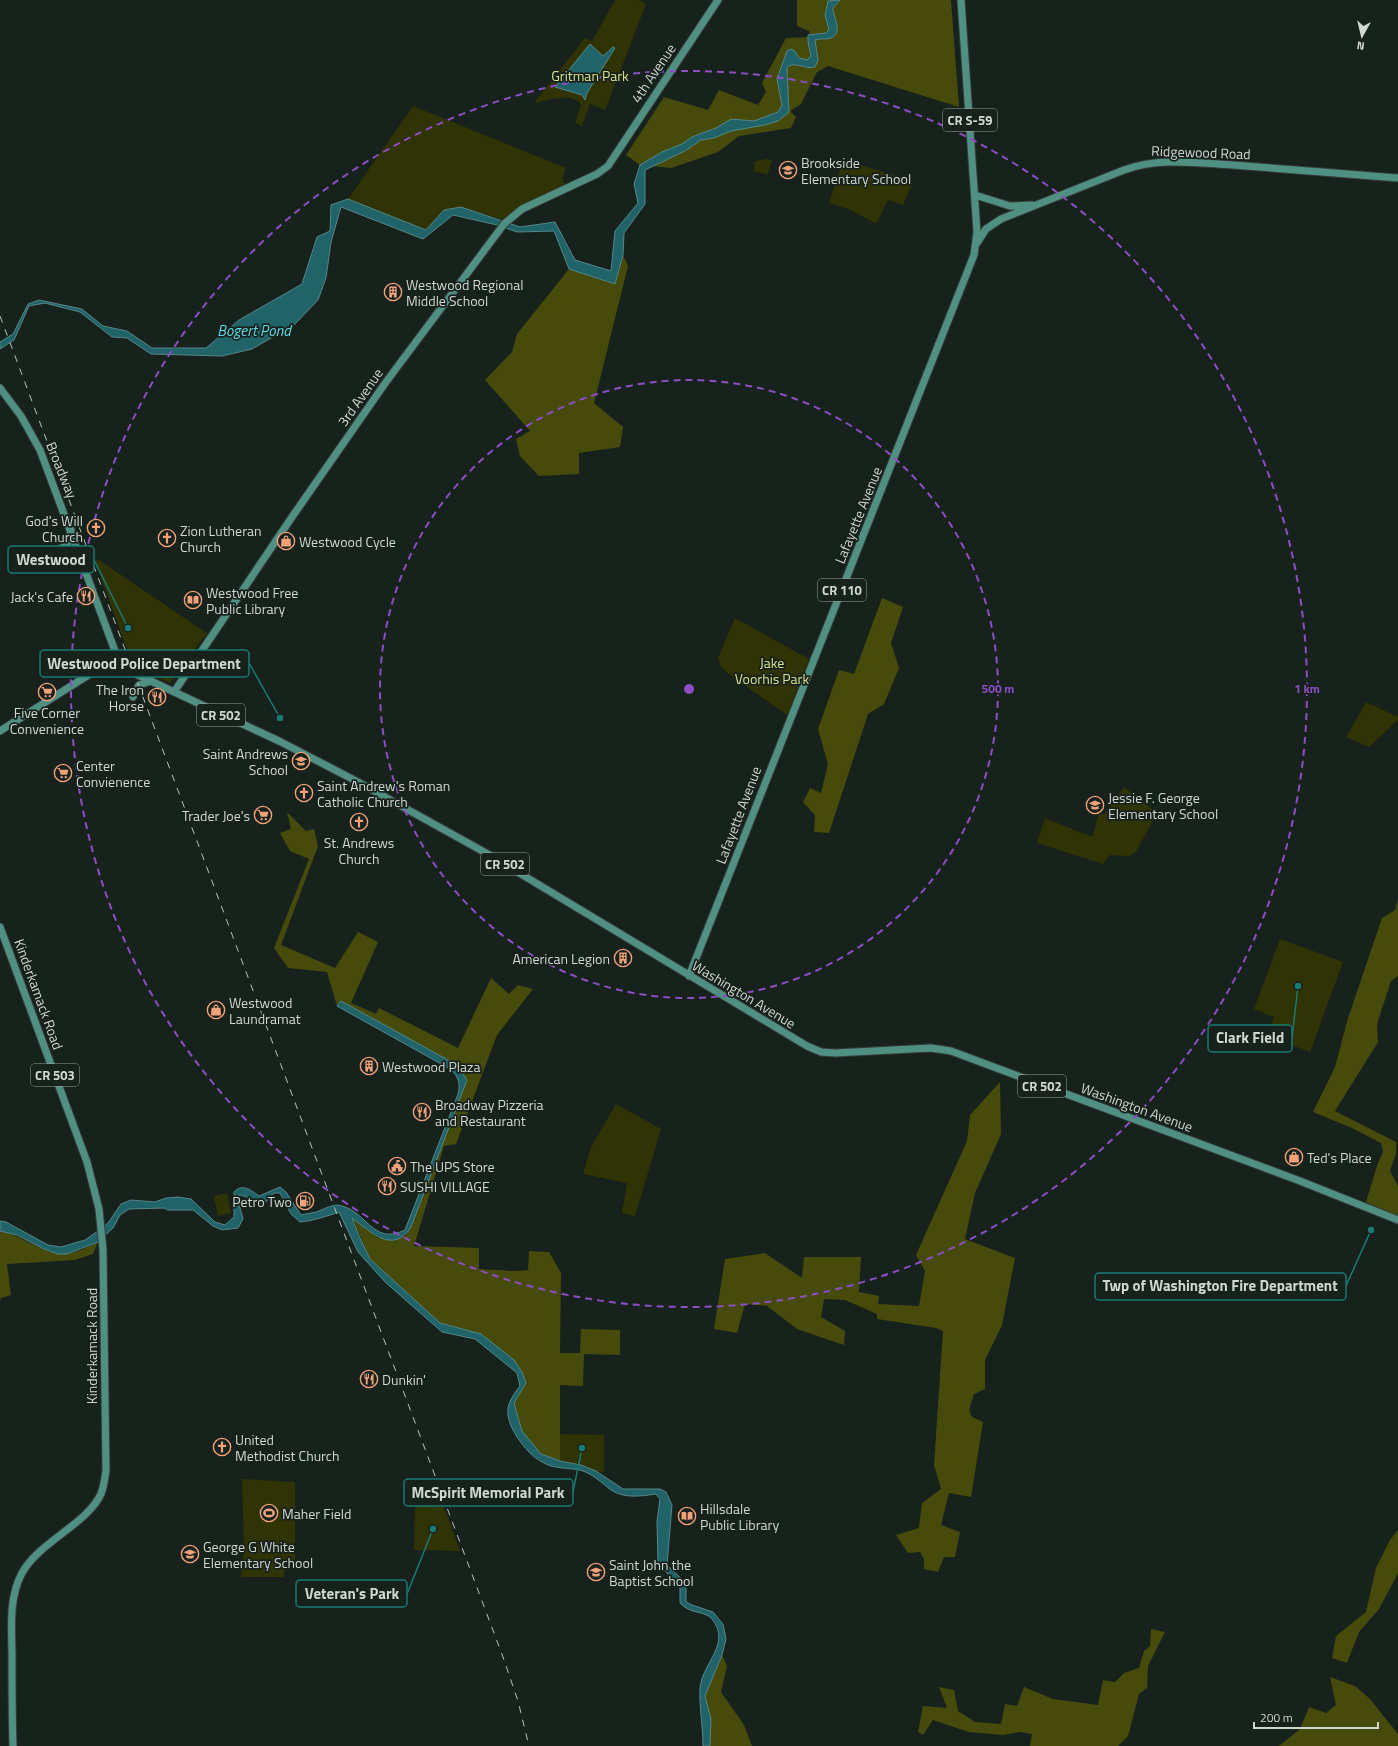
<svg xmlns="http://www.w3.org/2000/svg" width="1398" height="1746" font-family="'Titillium Web',sans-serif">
<rect width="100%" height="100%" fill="#18221c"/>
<path fill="#303303" d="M615,0H639L646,4L605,110L590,104L582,126L575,123L581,105C573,91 547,101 534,103L585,38L592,41Z
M413,106L566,168L562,178L568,188L506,221L462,207L445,210L426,230L348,199Z
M767,159L772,160L767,175L754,171L755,161Z
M843,160L913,181L903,205L888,200L876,224L851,210L829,203Z
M99,560L208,634L203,638L170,683L133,666L95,561Z
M735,618L809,659L787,715L730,675L721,667L718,658Z
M1366,702L1398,717V720L1369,747L1346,737Z
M1124,787L1157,813L1136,852L1129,856L1110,855L1103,864L1037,843L1045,818L1092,837L1099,814H1104Z
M1280,939L1343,962L1310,1052L1268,1036L1274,1017L1254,1009Z
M616,1104L661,1129L635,1216L622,1213L627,1183L583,1174L591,1147Z
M227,1193L231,1213L218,1216L214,1196Z
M560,1434L604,1435V1472L596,1471L581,1465L560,1461Z
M242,1479L295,1482V1561H284V1577H241L244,1544Z
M420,1502L436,1507H443L446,1512L460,1551L414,1550L415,1505Z"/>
<path fill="#464b0b" d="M797,0H951L959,107L828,66L817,72L801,104L790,111L796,117L791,128L739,136L718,152L671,168L640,165L626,155L664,97L708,110L719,90L758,105L766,92L762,83L786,38L810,37L809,31L797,26Z
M623,255L628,266L594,403L623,427L620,447L579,453V474L539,476L520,456L516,439L530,431L485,380L512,352L517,334L569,269L615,284Z
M882,598L903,607L891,643L899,668L884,704L868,714L829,833L814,832L815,815L803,802L810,788L821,793L828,764L818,729L839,670L854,674Z
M287,812L306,831L314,829L318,846L281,945L335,968L358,932L378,942L351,1003L376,1014L379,1008L458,1048L491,978L509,994L518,985L533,989L497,1035L456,1144L444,1146L414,1246L479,1248V1269L514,1271L528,1270L529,1251L549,1252L561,1273L560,1353H580L581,1329L620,1330V1355L584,1354L583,1386L560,1385V1461L541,1454L522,1431L514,1403L526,1383L522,1372L481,1334L440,1323L370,1259L352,1217L378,1238L405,1236L411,1227L466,1080L457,1065L341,1002L337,1006L327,972L288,968L274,948L309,859L290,851L280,833L291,829Z
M1398,899V976L1391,981L1377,1024L1378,1042L1335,1111L1396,1142V1153L1390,1171L1398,1186V1218L1366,1202L1378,1163L1383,1152L1381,1143L1352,1128L1313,1112L1335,1067L1348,1018L1382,918L1395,910Z
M1000,1082L1001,1134L975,1193L965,1239L1015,1258L1002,1325L985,1360V1389L974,1394L969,1410L972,1417L983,1422L971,1497L949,1493L941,1525L960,1532L955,1557H944L938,1572L924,1569V1559L920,1552L908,1553L896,1535L919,1528L922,1503L941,1489L934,1465L943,1331L936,1328L877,1319V1314L845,1300L824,1299L821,1317L845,1331L844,1345L797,1329L767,1306L745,1304L737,1333L714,1329L725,1259L765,1253L802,1278L804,1257H861L859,1292L879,1296L878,1304L919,1306L925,1271L916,1255L967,1141L970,1115Z
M0,1231C23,1235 45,1257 69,1253C79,1252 89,1246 98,1242L93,1254L75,1260L7,1264L11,1295L1,1298L0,1301Z
M1398,1530V1573L1379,1609L1359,1632L1347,1663L1332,1658L1336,1636L1366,1612L1376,1568L1390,1540Z
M1151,1629L1165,1632L1148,1666L1147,1688L1139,1694L1128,1736L1118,1746H1030L1032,1734L1020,1732L1003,1735L969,1732L933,1720L923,1735L918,1732L923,1706L947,1708L939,1687L954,1690L958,1711L975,1722L1001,1724L1005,1704L1017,1706L1024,1687L1053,1699L1098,1705L1103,1680L1115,1682L1124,1673L1139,1668L1144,1651L1150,1646Z
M722,1655L727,1666L721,1692L744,1725L752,1746H710L705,1696Z
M1330,1677L1355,1686L1369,1698L1398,1734V1746H1279L1300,1729L1309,1707L1326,1713L1336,1705Z"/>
<path fill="#206369" stroke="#558688" d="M840,0L833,8C833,18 844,32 831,38C826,40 821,38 815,40L818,60L815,67C805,70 793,60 787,68L789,112L778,121L765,125L731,131L714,138L701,140L685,151L645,170V204L624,233L623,255L615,284L569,269L554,231L517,232L497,225L453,215L423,239L341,207L331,242L326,278L318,300L294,325L252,349L222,356L151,354L127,338L112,337L80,312L45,303L29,306L14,340L0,349V342L13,334L28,304L39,300L82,309L103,326L127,331L152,348H206L239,320L302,284L317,237L330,231L331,205L348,199L426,230L444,210L461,207L520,227L555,222L575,260L611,271L615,231L638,203L634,184L640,165L662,152L682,144L692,137L716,128L731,119L754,121L778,112L782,105L777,79L787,51L791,49L795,51L799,58L807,60L811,56L808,42V35L826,33L829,30L825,15L828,1Z
M590,44L603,56L613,47L615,48L587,93L585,100L582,95L555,87Z
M341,1001L457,1065L467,1080L411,1227C393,1255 371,1232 352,1218L359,1236L370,1259L440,1323L481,1334L514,1360L522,1372L526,1383L514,1403L522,1431L541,1454L560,1461L581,1465L596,1471L623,1489H660L666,1492L672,1505L667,1565L686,1583V1602L692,1605L713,1612L723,1624L726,1639L722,1655L705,1696L711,1719L710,1746H703C703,1727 699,1706 700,1688C702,1663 732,1644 712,1619C704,1610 691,1615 680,1603V1586L658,1564L657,1521L660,1499L656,1494C641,1496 625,1499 611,1490C603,1484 594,1475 583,1471C570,1467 555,1470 542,1462C526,1454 502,1422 509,1404C511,1398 516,1391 520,1386L517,1373L475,1339L442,1332L385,1282L358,1252L339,1212C328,1216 312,1221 300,1222L291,1214L280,1193H274L264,1204C255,1203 248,1196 239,1195L238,1200L243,1219L238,1228L222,1230L213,1226L193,1210H168L164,1208L129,1209L120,1215L113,1228L98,1242L67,1254H58L44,1249L17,1235L0,1231V1221L6,1222L48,1245L61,1247L85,1240L98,1231L108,1223L121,1204L131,1200L155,1202L166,1198L178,1197L191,1199L215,1222L225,1225L234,1217V1192C242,1183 251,1190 259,1196L280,1187L286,1192L301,1215C306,1214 311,1213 316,1212C322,1210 331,1205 337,1205C366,1208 372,1247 405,1230L458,1094C461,1083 458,1076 450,1069L337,1006Z"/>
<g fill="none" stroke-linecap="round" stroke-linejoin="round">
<defs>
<path id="major" d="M975,195L1010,206L1032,205
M977,243L986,229L1001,219L1124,170C1159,157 1197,163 1233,165C1288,169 1343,174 1398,178
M0,388L21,416L40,450L121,667
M58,550L67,545L71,530
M174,692L292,517L386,382L504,224L522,209L597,174L608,166L718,0
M133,697L139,685L151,681
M0,731L101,667L111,664L121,667L281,742L358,782L486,853L807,1046L821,1052L835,1053L931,1048L951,1051L1300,1181L1398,1220
M0,927L87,1162L99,1209L103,1250L106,1470C105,1478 104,1486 101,1494C87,1524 39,1542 22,1573C8,1599 12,1630 12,1657C12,1687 12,1716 13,1746
M689,976L974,255L977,232L961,0"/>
</defs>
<use href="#major" stroke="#353c38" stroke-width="9"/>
<use href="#major" stroke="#4f9083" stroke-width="7"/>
<path stroke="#bbc1bd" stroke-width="1" stroke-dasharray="7 7" stroke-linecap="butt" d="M0,316L503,1657L518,1701L529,1746"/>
</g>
<g fill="none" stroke="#8c4ec3" stroke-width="2" stroke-dasharray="7 5">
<circle cx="689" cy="689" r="309"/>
<circle cx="689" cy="689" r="618"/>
</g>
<defs>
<symbol id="school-ring" viewBox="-11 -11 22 22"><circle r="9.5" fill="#18221c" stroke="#f0a27a" stroke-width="1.5"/><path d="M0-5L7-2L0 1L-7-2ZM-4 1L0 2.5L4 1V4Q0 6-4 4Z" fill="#f0a27a"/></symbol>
<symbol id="building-ring" viewBox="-11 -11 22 22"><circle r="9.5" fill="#18221c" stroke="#f0a27a" stroke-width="1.5"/><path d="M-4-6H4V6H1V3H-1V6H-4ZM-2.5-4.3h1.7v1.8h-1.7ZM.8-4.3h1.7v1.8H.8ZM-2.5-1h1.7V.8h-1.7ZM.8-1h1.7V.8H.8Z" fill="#f0a27a"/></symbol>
<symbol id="church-ring" viewBox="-11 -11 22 22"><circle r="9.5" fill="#18221c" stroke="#f0a27a" stroke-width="1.5"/><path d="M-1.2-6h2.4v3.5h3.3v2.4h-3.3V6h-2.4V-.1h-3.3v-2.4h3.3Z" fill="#f0a27a"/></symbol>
<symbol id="shop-ring" viewBox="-11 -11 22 22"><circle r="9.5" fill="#18221c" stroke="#f0a27a" stroke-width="1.5"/><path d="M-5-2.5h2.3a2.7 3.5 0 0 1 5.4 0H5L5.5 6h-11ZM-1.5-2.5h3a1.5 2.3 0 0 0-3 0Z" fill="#f0a27a"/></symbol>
<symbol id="restaurant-ring" viewBox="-11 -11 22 22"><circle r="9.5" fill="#18221c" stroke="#f0a27a" stroke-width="1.5"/><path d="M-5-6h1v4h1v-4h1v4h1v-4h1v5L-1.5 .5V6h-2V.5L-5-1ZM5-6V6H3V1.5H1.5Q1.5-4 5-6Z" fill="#f0a27a"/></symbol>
<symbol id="library-ring" viewBox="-11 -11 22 22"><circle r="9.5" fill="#18221c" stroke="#f0a27a" stroke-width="1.5"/><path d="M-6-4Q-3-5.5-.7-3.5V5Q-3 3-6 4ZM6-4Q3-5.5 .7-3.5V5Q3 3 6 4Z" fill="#f0a27a"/></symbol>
<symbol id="supermarket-ring" viewBox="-11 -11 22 22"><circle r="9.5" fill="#18221c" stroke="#f0a27a" stroke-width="1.5"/><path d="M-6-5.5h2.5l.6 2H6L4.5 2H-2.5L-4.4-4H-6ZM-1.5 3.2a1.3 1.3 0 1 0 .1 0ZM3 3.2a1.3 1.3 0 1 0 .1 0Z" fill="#f0a27a"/></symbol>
<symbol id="civic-ring" viewBox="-11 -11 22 22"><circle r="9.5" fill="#18221c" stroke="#f0a27a" stroke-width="1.5"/><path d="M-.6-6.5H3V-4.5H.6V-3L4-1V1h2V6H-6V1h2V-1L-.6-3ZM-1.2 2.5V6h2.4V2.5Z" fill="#f0a27a"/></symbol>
<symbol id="fuel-ring" viewBox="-11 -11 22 22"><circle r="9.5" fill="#18221c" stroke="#f0a27a" stroke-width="1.5"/><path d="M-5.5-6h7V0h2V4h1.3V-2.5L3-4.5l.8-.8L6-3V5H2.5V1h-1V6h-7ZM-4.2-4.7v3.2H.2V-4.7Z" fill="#f0a27a"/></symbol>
<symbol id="stadium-ring" viewBox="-11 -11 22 22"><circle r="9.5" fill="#18221c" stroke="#f0a27a" stroke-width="1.5"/><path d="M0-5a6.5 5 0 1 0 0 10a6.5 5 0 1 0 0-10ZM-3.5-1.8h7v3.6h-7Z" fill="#f0a27a"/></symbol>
</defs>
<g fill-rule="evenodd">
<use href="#school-ring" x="778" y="160" width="20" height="20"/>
<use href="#building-ring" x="383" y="282" width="20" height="20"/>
<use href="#church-ring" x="86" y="518" width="20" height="20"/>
<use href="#church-ring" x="157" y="528" width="20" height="20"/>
<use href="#shop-ring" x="276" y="531" width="20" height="20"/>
<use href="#restaurant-ring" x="76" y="586" width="20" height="20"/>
<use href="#library-ring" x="183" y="590" width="20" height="20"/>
<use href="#supermarket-ring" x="37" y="682" width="20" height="20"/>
<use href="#restaurant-ring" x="147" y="687" width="20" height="20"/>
<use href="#school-ring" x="291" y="751" width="20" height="20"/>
<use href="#supermarket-ring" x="53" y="763" width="20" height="20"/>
<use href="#church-ring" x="294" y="783" width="20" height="20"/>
<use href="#school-ring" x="1085" y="795" width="20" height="20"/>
<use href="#supermarket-ring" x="253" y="805" width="20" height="20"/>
<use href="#church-ring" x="349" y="812" width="20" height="20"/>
<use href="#building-ring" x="613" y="948" width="20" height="20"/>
<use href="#shop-ring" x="206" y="1000" width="20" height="20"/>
<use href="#building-ring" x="359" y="1056" width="20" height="20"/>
<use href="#restaurant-ring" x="412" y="1102" width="20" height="20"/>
<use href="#shop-ring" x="1284" y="1147" width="20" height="20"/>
<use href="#civic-ring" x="387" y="1156" width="20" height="20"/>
<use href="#restaurant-ring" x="377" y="1176" width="20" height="20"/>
<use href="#fuel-ring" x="295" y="1191" width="20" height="20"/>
<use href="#restaurant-ring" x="359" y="1369" width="20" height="20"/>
<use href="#church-ring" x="212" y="1437" width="20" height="20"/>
<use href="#stadium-ring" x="259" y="1503" width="20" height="20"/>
<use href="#library-ring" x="677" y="1506" width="20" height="20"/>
<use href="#school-ring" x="180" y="1544" width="20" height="20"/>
<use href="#school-ring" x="586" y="1562" width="20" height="20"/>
</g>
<g text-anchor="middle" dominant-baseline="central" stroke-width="3.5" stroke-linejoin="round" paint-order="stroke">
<g fill="#18221c" stroke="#99a09b" stroke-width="1">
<rect x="943" y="109" width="54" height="22" rx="3"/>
<rect x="818" y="579" width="48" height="22" rx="3"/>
<rect x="197" y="704" width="48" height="22" rx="3"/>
<rect x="481" y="853" width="48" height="22" rx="3"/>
<rect x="31" y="1064" width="48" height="22" rx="3"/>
<rect x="1018" y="1075" width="48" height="22" rx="3"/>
</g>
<g font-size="13" font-weight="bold" fill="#d0d6d2">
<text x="970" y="120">CR S-59</text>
<text x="842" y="590">CR 110</text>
<text x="221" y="715">CR 502</text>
<text x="505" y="864">CR 502</text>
<text x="55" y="1075">CR 503</text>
<text x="1042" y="1086">CR 502</text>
</g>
<g font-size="14" fill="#d0d6d2" stroke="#18221c">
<text transform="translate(653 73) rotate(-56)">4th Avenue</text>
<text transform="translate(1201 152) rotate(2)">Ridgewood Road</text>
<text transform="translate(360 397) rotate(-55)">3rd Avenue</text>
<text transform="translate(62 470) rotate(68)">Broadway</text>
<text transform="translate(858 515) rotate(-68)">Lafayette Avenue</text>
<text transform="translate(738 815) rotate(-69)">Lafayette Avenue</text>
<text transform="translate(39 994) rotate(70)">Kinderkamack Road</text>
<text transform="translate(744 994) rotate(31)">Washington Avenue</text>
<text transform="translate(1137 1107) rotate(20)">Washington Avenue</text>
<text transform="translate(91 1346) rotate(-90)">Kinderkamack Road</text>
</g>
<g font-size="14" fill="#d8e28a" stroke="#18221c">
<text x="590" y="75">Gritman Park</text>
<text x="772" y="662">Jake<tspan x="772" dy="16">Voorhis Park</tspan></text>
</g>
<g font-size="14" fill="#d0d6d2" stroke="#18221c" text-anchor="start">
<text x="801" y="162">Brookside<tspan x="801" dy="16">Elementary School</tspan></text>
<text x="406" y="284">Westwood Regional<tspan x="406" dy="16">Middle School</tspan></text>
<text x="83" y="520" text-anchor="end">God's Will<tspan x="83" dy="16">Church</tspan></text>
<text x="180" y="530">Zion Lutheran<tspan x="180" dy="16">Church</tspan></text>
<text x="299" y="541">Westwood Cycle</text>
<text x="206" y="592">Westwood Free<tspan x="206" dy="16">Public Library</tspan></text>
<text x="73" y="596" text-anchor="end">Jack's Cafe</text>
<text x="144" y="689" text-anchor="end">The Iron<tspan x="144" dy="16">Horse</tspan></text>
<text x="47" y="712" text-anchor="middle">Five Corner<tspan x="47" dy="16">Convenience</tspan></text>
<text x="288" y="753" text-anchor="end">Saint Andrews<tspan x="288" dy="16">School</tspan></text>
<text x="76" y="765">Center<tspan x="76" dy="16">Convienence</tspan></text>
<text x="317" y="785">Saint Andrew's Roman<tspan x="317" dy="16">Catholic Church</tspan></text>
<text x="1108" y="797">Jessie F. George<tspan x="1108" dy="16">Elementary School</tspan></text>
<text x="250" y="815" text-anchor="end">Trader Joe's</text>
<text x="359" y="842" text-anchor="middle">St. Andrews<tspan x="359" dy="16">Church</tspan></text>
<text x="610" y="958" text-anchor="end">American Legion</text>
<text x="229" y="1002">Westwood<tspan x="229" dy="16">Laundramat</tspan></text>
<text x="382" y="1066">Westwood Plaza</text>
<text x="435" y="1104">Broadway Pizzeria<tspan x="435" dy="16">and Restaurant</tspan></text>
<text x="1307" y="1157">Ted's Place</text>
<text x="410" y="1166">The UPS Store</text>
<text x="400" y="1186">SUSHI VILLAGE</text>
<text x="292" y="1201" text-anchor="end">Petro Two</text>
<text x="382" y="1379">Dunkin'</text>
<text x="235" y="1439">United<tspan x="235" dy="16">Methodist Church</tspan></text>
<text x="700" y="1508">Hillsdale<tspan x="700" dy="16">Public Library</tspan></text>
<text x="282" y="1513">Maher Field</text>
<text x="203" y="1546">George G White<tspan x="203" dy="16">Elementary School</tspan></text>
<text x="609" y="1564">Saint John the<tspan x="609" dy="16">Baptist School</tspan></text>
</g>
<g font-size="15" font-style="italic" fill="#5ddde7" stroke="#18221c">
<text x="254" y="330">Bogert Pond</text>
</g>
</g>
<circle cx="689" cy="689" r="6" fill="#8c4ec3" stroke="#18221c" stroke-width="2"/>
<g font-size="12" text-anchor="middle" font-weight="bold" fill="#8c4ec3" stroke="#18221c" stroke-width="3.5" stroke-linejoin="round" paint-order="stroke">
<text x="998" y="693">500 m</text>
<text x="1307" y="693">1 km</text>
</g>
<path fill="none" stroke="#197b73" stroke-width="1.5" d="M128 628L94 560M280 718L249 663M1298 986L1292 1038M1371 1230L1346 1286M582 1448L573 1492M433 1529L407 1594"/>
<g fill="#197b73" stroke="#18221c" stroke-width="1.5">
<circle cx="128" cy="628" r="4"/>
<circle cx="280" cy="718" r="4"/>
<circle cx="1298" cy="986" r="4"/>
<circle cx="1371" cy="1230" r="4"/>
<circle cx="582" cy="1448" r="4"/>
<circle cx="433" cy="1529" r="4"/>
</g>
<g fill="#18221c" stroke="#197b73" stroke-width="1.5">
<rect x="8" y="546" width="86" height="27" rx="4"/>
<rect x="40" y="650" width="209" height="27" rx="4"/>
<rect x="1208" y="1025" width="84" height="27" rx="4"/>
<rect x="1095" y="1273" width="251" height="27" rx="4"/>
<rect x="404" y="1479" width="169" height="27" rx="4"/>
<rect x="296" y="1580" width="111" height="27" rx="4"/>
</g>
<g font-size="15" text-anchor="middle" font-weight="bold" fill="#d0d6d2">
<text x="51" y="565">Westwood</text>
<text x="144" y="669">Westwood Police Department</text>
<text x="1250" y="1043">Clark Field</text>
<text x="1220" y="1291">Twp of Washington Fire Department</text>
<text x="488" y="1498">McSpirit Memorial Park</text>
<text x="352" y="1599">Veteran's Park</text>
</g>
<g transform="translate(1362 36) rotate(188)" stroke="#18221c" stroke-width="3" paint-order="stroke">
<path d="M0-3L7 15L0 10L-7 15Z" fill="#d0d6d2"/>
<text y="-6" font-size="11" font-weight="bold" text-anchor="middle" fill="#d0d6d2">N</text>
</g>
<path d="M1254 1722v6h124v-6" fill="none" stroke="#d0d6d2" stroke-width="2"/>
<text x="1260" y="1722" font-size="12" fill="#d0d6d2" stroke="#18221c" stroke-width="3" paint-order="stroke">200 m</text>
</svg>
